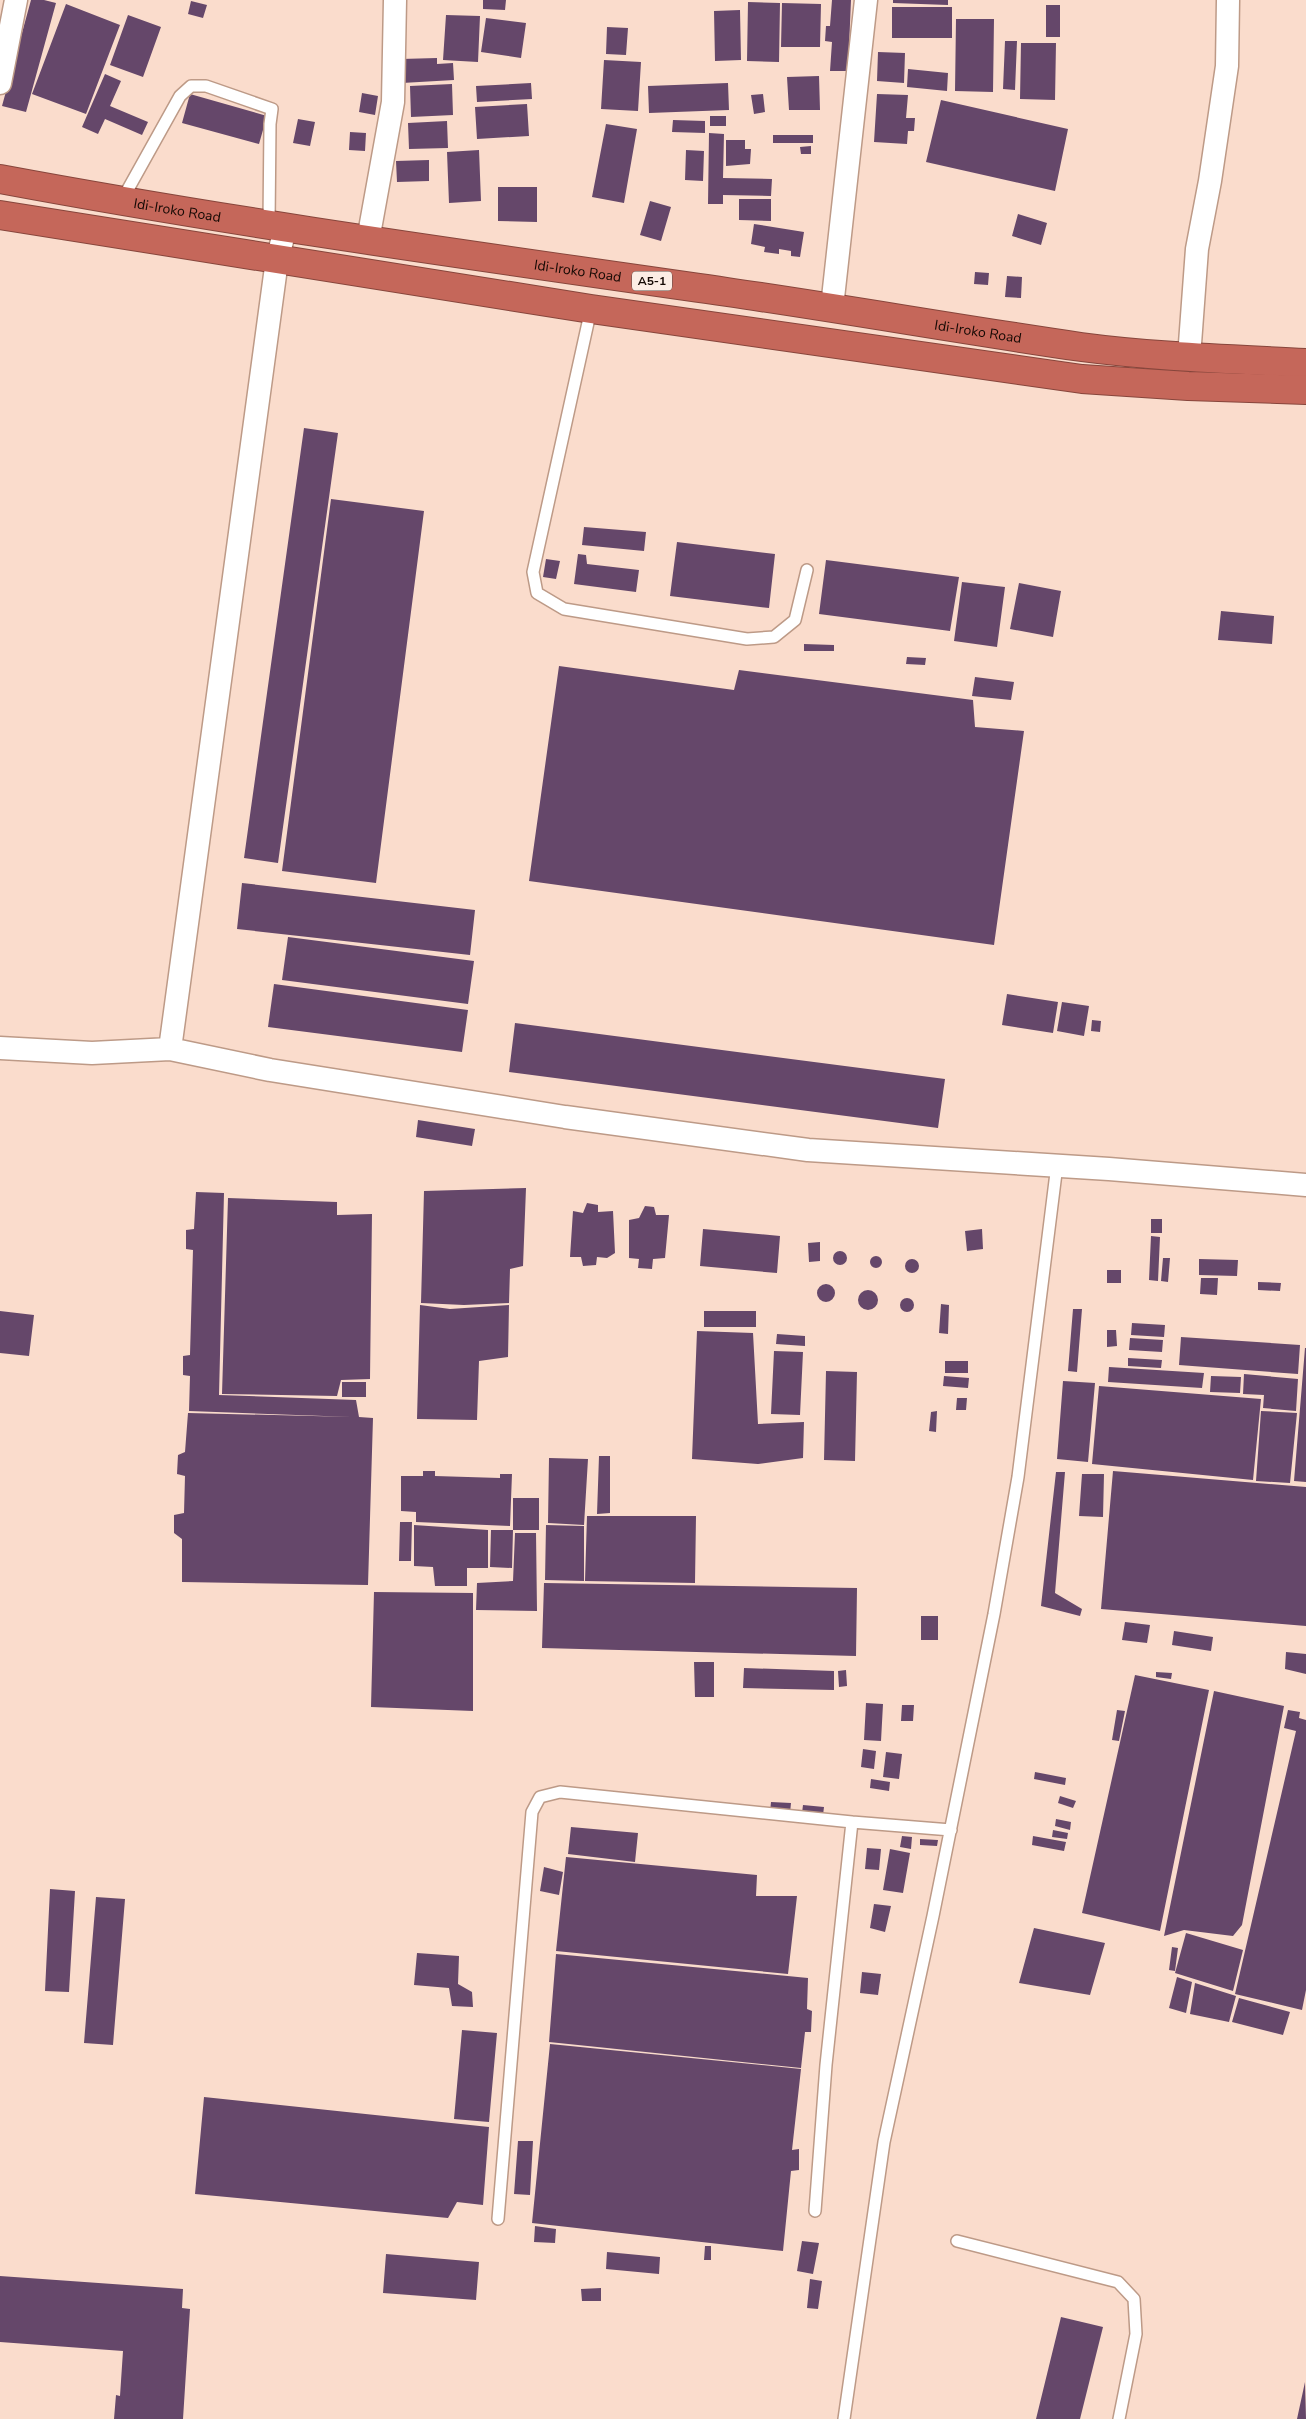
<svg xmlns="http://www.w3.org/2000/svg" width="1306" height="2419" font-family="'Nunito Sans',sans-serif">
<rect width="100%" height="100%" fill="#fadccc"/>
<path fill="#65476a" d="M31,0H44L56,3L26,112L2,106Z
M483,0H506L505,10L483,9Z
M832,0H851L848,71H830L832,42L825,41L826,26H830Z
M893,0H948V5L893,3Z
M191,1L207,5L203,18L188,14Z
M748,2L780,3L779,62L747,61Z
M782,3L821,4L820,47H781Z
M66,4L120,25L86,114L32,94Z
M1046,5H1060V37H1046Z
M892,7H952V38H892Z
M740,10L741,60L715,61L714,11Z
M128,15L161,27L143,77L110,65Z
M446,15L480,16L478,62L443,60Z
M486,18L526,23L521,58L481,52Z
M956,19H994L993,92L955,91Z
M607,27L628,28L626,55L606,54Z
M1005,41H1017L1015,90L1003,89Z
M1021,43H1056L1055,100L1020,99Z
M878,52L905,53L904,83L877,81Z
M437,58V64L453,63L454,80L402,83L401,59Z
M604,60L641,62L638,111L601,109Z
M908,69L948,73L947,91L907,87Z
M105,74L121,81L110,106L148,122L142,135L105,119L98,134L82,127Z
M819,76L820,110H789L787,77Z
M531,83L532,99L477,102L476,86Z
M728,83L729,110L649,113L648,86Z
M452,84L453,115L411,117L410,86Z
M362,93L378,96L375,115L359,112Z
M190,94L267,116L259,144L182,123Z
M763,94L765,112L754,114L751,95Z
M877,94L908,95L906,118H915L914,131H908L907,144L874,142Z
M941,100L1068,129L1055,191L926,162Z
M527,104L529,136L477,139L475,107Z
M710,116H726V126H710Z
M298,119L315,122L310,146L293,143Z
M673,120L705,121V133L672,132Z
M447,121L448,148L409,149L408,123Z
M606,124L637,129L624,203L592,197Z
M350,132L366,133L365,151L349,150Z
M709,133L724,134L723,178L772,179L771,196L723,195V204H708Z
M773,135H813V143H773Z
M726,140H745V149H751L750,164L726,166Z
M811,146V154H801L800,147Z
M479,150L481,201L449,203L447,152Z
M686,150L704,151L703,181L685,180Z
M429,160V181L397,182L396,161Z
M498,187H537V222L498,221Z
M739,199H771V221L739,220Z
M650,201L671,207L661,241L640,235Z
M1018,214L1047,223L1041,245L1012,236Z
M754,224L804,232L800,257L791,256V251L779,249V254L764,252L765,247L751,244Z
M975,272L989,273L988,285L974,284Z
M1007,276L1022,277L1021,298L1005,297Z
M304,428L338,433L278,863L244,858Z
M331,499L424,511L376,883L282,871Z
M584,527L646,532L644,551L582,545Z
M677,542L775,554L769,608L670,596Z
M578,554L586,555L587,564L639,570L636,592L574,584Z
M546,559L560,561L556,579L543,577Z
M826,560L959,577L950,631L819,614Z
M962,582L1005,587L997,647L954,641Z
M1019,583L1061,591L1053,637L1010,629Z
M1221,611L1274,616L1272,644L1218,640Z
M804,644L834,645V651H804Z
M907,657L926,658L925,665L906,664Z
M559,666L734,690L739,670L973,700L975,727L1024,731L994,945L529,881Z
M975,677L1014,682L1011,700L972,696Z
M242,883L475,910L470,955L237,929Z
M288,937L474,961L468,1004L282,980Z
M274,984L468,1010L462,1052L268,1027Z
M1007,994L1058,1002L1053,1033L1002,1025Z
M1062,1002L1089,1006L1084,1036L1057,1031Z
M1092,1020L1101,1021L1100,1032L1091,1031Z
M515,1023L945,1079L938,1128L509,1072Z
M418,1120L475,1129L472,1146L416,1137Z
M526,1188L523,1266L510,1269L509,1303L464,1305L421,1303L424,1191Z
M196,1192L224,1193L219,1395L356,1400L359,1417L373,1418L368,1585L182,1582V1539L174,1533V1515L184,1513L185,1476L177,1474L178,1455L185,1452L188,1413L352,1417L189,1411L190,1376L183,1375V1356L190,1355L193,1250L186,1249V1230L194,1229Z
M228,1198L337,1202V1215L372,1214L370,1379L341,1380L337,1396L222,1394Z
M587,1203L598,1205V1212L613,1211L615,1253L607,1258L597,1257L596,1265L583,1266L581,1257H570L573,1211L583,1213Z
M645,1206L654,1207L656,1215H669L665,1258L653,1259L652,1269L638,1268L639,1259L629,1258V1220L639,1218Z
M1151,1219H1162V1233H1151Z
M703,1229L780,1236L777,1273L700,1266Z
M982,1229L983,1249L967,1251L965,1231Z
M1151,1236L1160,1237L1158,1281L1149,1280Z
M820,1242V1261L809,1262L808,1243Z
M833 1258a7 7 0 1 1 14 0a7 7 0 1 1-14 0Z
M870 1262a6 6 0 1 1 12 0a6 6 0 1 1-12 0Z
M1163,1258H1170L1168,1282L1161,1281Z
M1199,1259L1238,1260L1237,1276L1199,1275Z
M905 1266a7 7 0 1 1 14 0a7 7 0 1 1-14 0Z
M1107,1270H1121V1283H1107Z
M1201,1278H1218L1217,1295L1200,1294Z
M1258,1282L1281,1283L1280,1291L1258,1290Z
M817 1293a9 9 0 1 1 18 0a9 9 0 1 1-18 0Z
M858 1300a10 10 0 1 1 20 0a10 10 0 1 1-20 0Z
M900 1305a7 7 0 1 1 14 0a7 7 0 1 1-14 0Z
M941,1304L949,1305L948,1334L939,1333Z
M420,1305L450,1309L509,1305L508,1357L479,1361L477,1420L417,1419Z
M1073,1309H1082L1077,1372L1068,1371Z
M0,1311L34,1315L29,1356L0,1353Z
M704,1311H756V1327H704Z
M1132,1323L1165,1325L1164,1337L1131,1335Z
M1107,1330H1116L1117,1346L1107,1347Z
M697,1331L753,1333L758,1424L804,1422L803,1458L758,1464L692,1459Z
M777,1334L805,1336V1346L776,1344Z
M1181,1337L1300,1345L1298,1374L1179,1365Z
M1130,1338L1163,1340L1162,1352L1129,1350Z
M1305,1348H1306V1482L1294,1481Z
M774,1351L803,1352L800,1415L771,1414Z
M1128,1358L1162,1360L1161,1368L1128,1366Z
M945,1361H968V1373H945Z
M1109,1367L1204,1373L1202,1388L1108,1382Z
M826,1371L857,1372L855,1461L824,1460Z
M1244,1374L1298,1379L1296,1411L1263,1408L1264,1395L1243,1394Z
M944,1376L969,1378L968,1388L943,1386Z
M1211,1376L1241,1377L1240,1393L1210,1392Z
M1063,1381L1095,1383L1088,1462L1057,1459Z
M342,1382H366V1397H342Z
M1099,1386L1261,1399L1253,1480L1092,1464Z
M957,1398H967L966,1410H956Z
M937,1411L936,1432L929,1431L931,1412Z
M1261,1411L1297,1413L1290,1483L1256,1481Z
M599,1456H610V1513L597,1514Z
M549,1458L588,1459L584,1525L548,1523Z
M423,1471H435V1476L500,1478V1474H512L510,1526L416,1522V1512L401,1511V1476H423Z
M1113,1471L1306,1487V1626L1101,1609Z
M1056,1472H1065L1055,1593L1082,1609L1080,1616L1041,1606Z
M1082,1474H1104L1103,1517L1079,1516Z
M513,1498H539V1530H513Z
M587,1516H696L695,1583L585,1581Z
M400,1522H412L411,1561H399Z
M414,1525L488,1530V1568H467V1586H435L433,1567L414,1566Z
M546,1525L584,1526V1581L545,1580Z
M491,1530H513L512,1568L490,1567Z
M515,1533H536L537,1611L476,1610L477,1583L513,1581Z
M544,1583L857,1588L856,1656L542,1648Z
M374,1592L473,1593V1711L371,1707Z
M921,1616H938V1640H921Z
M1125,1622L1150,1625L1147,1643L1122,1640Z
M1174,1631L1213,1637L1211,1651L1172,1645Z
M1286,1652L1306,1654V1674L1285,1669Z
M694,1662H714V1697H695Z
M744,1668L834,1671V1690L743,1688Z
M846,1670L847,1686L839,1687L838,1671Z
M1156,1672L1172,1673L1171,1679L1156,1677Z
M1135,1675L1209,1690L1160,1931L1082,1913Z
M1214,1691L1284,1706L1242,1925L1233,1936L1184,1930L1164,1936Z
M866,1703L883,1704L881,1741L864,1740Z
M902,1705H914L913,1721H901Z
M1117,1710L1125,1711L1119,1741L1112,1740Z
M1288,1710L1300,1712L1299,1718L1306,1720V1990L1302,2010L1235,1994L1296,1731L1284,1728Z
M863,1749L876,1751L874,1769L861,1767Z
M886,1752L902,1754L899,1779L883,1777Z
M1035,1772L1066,1778L1065,1785L1034,1779Z
M871,1779L890,1782L889,1791L870,1788Z
M1060,1796L1076,1801L1073,1808L1058,1803Z
M771,1802L791,1803L790,1813L770,1812Z
M803,1805L824,1807L823,1815L802,1813Z
M1056,1819L1071,1822L1070,1830L1055,1826Z
M571,1827L638,1833L635,1862L568,1854Z
M1053,1830L1068,1833L1067,1839L1052,1837Z
M902,1836L912,1837L911,1849L900,1847Z
M1033,1836L1066,1842L1064,1851L1032,1845Z
M920,1839L938,1840L937,1846L920,1845Z
M867,1848L881,1849L879,1870L865,1869Z
M890,1849L910,1853L903,1893L883,1890Z
M566,1857L757,1875L756,1896H797L788,1974L556,1951Z
M544,1867L563,1872L559,1895L540,1891Z
M50,1889L75,1891L69,1992L45,1991Z
M96,1897L125,1899L113,2045L84,2043Z
M874,1904L891,1906L885,1932L870,1928Z
M1034,1928L1105,1943L1090,1995L1019,1983Z
M1186,1933L1243,1950L1233,1991L1175,1973Z
M1172,1947L1178,1948L1175,1971L1169,1970Z
M417,1953L459,1956L458,1984L472,1992L473,2007L452,2006L449,1988L414,1985Z
M556,1954L808,1978L807,2009L812,2011L811,2032H805L801,2068L549,2042Z
M862,1972L881,1974L878,1995L860,1993Z
M1177,1977L1192,1982L1186,2013L1169,2008Z
M1195,1983L1236,1996L1229,2022L1190,2014Z
M1239,1998L1290,2012L1283,2035L1232,2022Z
M462,2030L497,2033L489,2122L454,2119Z
M550,2044L801,2069L792,2150L799,2149V2170L791,2171L783,2251L532,2223Z
M204,2097L489,2127L483,2205L457,2202L448,2218L195,2194Z
M518,2141H533L530,2195L514,2194Z
M535,2226L556,2229L555,2243L534,2242Z
M802,2241L819,2243L813,2274L797,2271Z
M705,2246H711V2260H704Z
M607,2252L660,2257L659,2274L606,2269Z
M386,2254L479,2262L476,2300L383,2293Z
M0,2276L183,2289L182,2308L190,2309L183,2419H114L116,2395L120,2396L123,2351L0,2342Z
M810,2279L822,2281L818,2309L807,2308Z
M601,2288V2301H582L581,2289Z
M1061,2317L1103,2327L1080,2419H1036Z
M1305,2382L1306,2419H1297Z"/>
<g fill="none" stroke-linecap="round" stroke-linejoin="round">
<defs>
<path id="lane" d="M122,200L180,96L191,86H206L272,109L270,124L269,223
M591,309L533,572L537,593L564,609L747,639L774,637L795,620L807,570
M815,2211L826,2065L852,1822
M498,2219L532,1812L540,1797L560,1792L852,1822L951,1830
M957,2241L1118,2282L1134,2299L1136,2334L1119,2419
M844,2419L884,2142L933,1916L994,1614L1018,1477L1057,1165"/>
<path id="street" d="M0,83L16,0
M368,240L393,102L395,0
M832,307L866,0
M1189,357L1197,249L1210,181L1227,66L1228,0
M0,1048L92,1053L170,1049L270,1070L565,1117L808,1150L1109,1169L1306,1185
M170,1049L277,260L286,226"/>
<g id="highway">
<path id="s1" d="M0,179C241,224 484,257 727,292C845,309 963,330 1081,347C1156,357 1231,359 1306,363"/>
<path d="M0,215L591,309L1082,379L1188,386L1306,390"/>
</g>
</defs>
<use href="#lane" stroke="#bd9a87" stroke-width="14"/>
<use href="#street" stroke="#bd9a87" stroke-width="25"/>
<use href="#highway" stroke="#87463c" stroke-width="30"/>
<use href="#lane" stroke="#fff" stroke-width="11"/>
<use href="#street" stroke="#fff" stroke-width="22"/>
<use href="#highway" stroke="#c5675a" stroke-width="28"/>
</g>
<g text-anchor="middle" dominant-baseline="central" stroke-width="5" stroke-linejoin="round" paint-order="stroke">
<rect fill="#fcede5" stroke="#5a4d48" stroke-width="1" x="632" y="271.5" width="40" height="19" rx="4"/>
<g font-size="12" font-weight="bold" fill="#150904">
<text x="652" y="281">A5-1</text>
</g>
<g font-size="14" fill="#150904" stroke="#fcede5">
<text stroke="none"><textPath href="#s1" startOffset="180">Idi-Iroko Road</textPath></text>
<text stroke="none"><textPath href="#s1" startOffset="585">Idi-Iroko Road</textPath></text>
<text stroke="none"><textPath href="#s1" startOffset="990">Idi-Iroko Road</textPath></text>
</g>
</g>
</svg>
